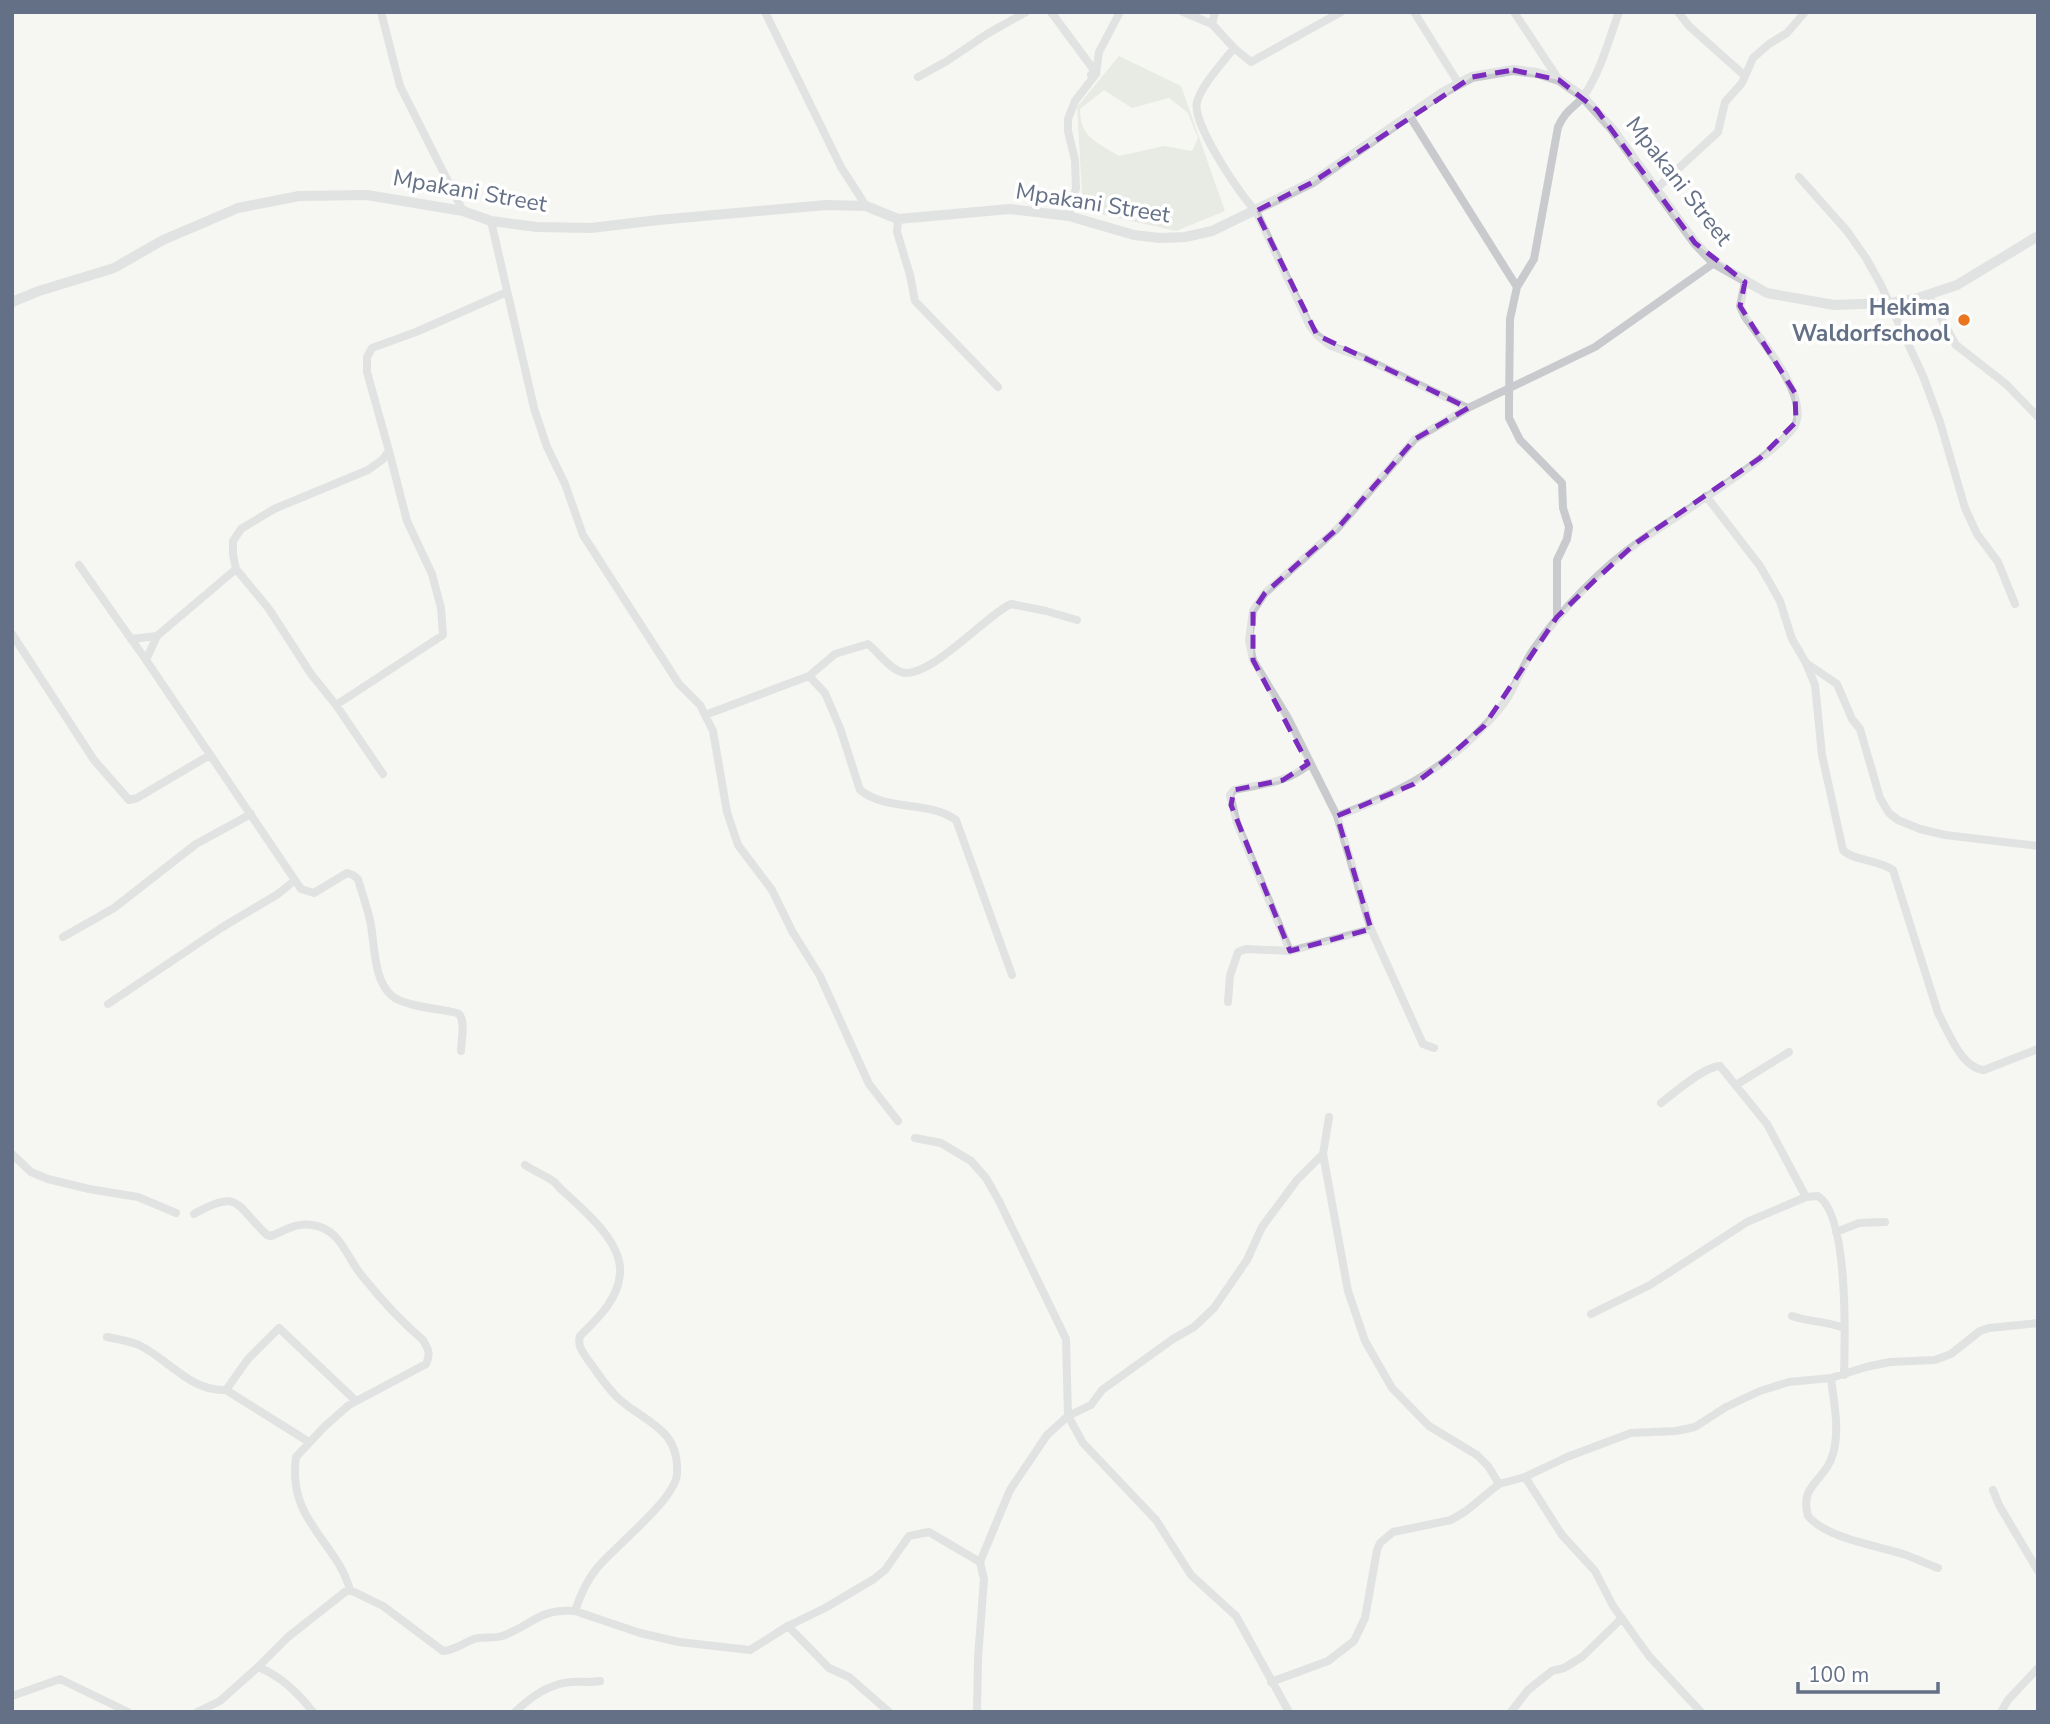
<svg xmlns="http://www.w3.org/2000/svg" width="2050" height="1724" font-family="'Nunito Sans',sans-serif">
<rect width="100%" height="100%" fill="#f6f6f3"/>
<path fill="#d6ded3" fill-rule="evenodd" d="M1119,56L1181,86L1225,211L1176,231L1083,210L1077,107ZM1104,90L1132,108L1169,98L1188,113L1198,138L1192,151L1164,146L1119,156C1097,142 1080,138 1080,109Z"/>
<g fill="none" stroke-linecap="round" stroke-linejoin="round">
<path stroke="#c8cace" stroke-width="8" d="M381,12L400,86L463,211
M765,12L841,167L866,206
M1051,12L1091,66L1094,71L1091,75
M1183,12L1212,24
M1215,12L1212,24L1234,48L1251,62L1341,12
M1414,12L1459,84
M1514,12L1559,80
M1678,12L1689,26L1745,76
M1234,48C1223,62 1201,86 1197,102C1191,122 1241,197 1256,211L1310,326L1317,335L1331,346L1364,358L1468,408
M918,77L947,61L987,34L1026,12
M1409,115L1517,287
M1799,177L1847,231L1866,258L1881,285L1923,376L1940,422L1965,508L1977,534L1998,562L2015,604
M1655,190L1718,132L1725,102L1742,83L1753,58L1769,44L1787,33L1805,12
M1069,216L1076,188L1075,160L1068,131V119L1075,101L1096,74L1099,52L1120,12
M898,219L897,232L910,275L915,301L998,387
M491,221L534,408L547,447L565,484L583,535L679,684L700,705L713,731L727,812L738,845L772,890L792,931L820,976L869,1084L898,1121
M1928,295L1956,345L2006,384L2038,417
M1706,496L1760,566L1771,585L1780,601L1792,639L1806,663L1837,684L1852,719L1860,729L1880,798L1889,813L1898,820L1920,829L1945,835L2038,846
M79,565L146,660
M236,569L157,636L146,660L301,889L314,893L347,873L353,875L358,879C362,893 367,907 370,920C375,944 373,980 392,996C406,1008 455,1010 459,1014C466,1022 461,1041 461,1051
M1557,617V560L1567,539L1569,527L1563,508L1562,483L1520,440L1509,418V403L1510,319L1517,287L1534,259L1558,127C1567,107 1576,108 1585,94C1601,70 1609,39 1619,12
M12,634L94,760L129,800L137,798L210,755
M131,639L157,636
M1806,663L1815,685L1822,755L1843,850C1851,860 1879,860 1893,870L1938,1013C1948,1031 1961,1068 1984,1070L2038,1049
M809,676L835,654L868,644C878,652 889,668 901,672C927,682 986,615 1011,604L1046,611L1077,620
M336,705L443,635L441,608L432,574L407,521L389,451
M705,715L809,676L825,693L840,728L860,790C888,812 928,800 956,820L1012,975
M383,774L336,705L311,674L269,609L236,569L233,555V541L241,529L274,509L368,470L382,460L389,451L367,372V357L372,348L416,332L507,292
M1337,816C1394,795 1442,771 1484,726C1493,717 1502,707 1508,697C1517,682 1523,665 1533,650C1559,612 1602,567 1640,541C1669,521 1786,449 1796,423C1807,394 1761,340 1745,317L1740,306L1745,282
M63,937L114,908L196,844L251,814
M1290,951L1237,823L1230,795L1234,790C1261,784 1288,783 1309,764
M1228,1002L1230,976L1238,952L1246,949L1290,951L1371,929
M108,1004L221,928L278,894L295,880
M1434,1048L1423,1044L1371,929L1337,816L1288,718L1253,660L1249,640L1253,611L1265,593L1337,529L1415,439L1468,408L1595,347L1714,263
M1736,1085L1789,1052
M1661,1103C1674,1093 1705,1066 1720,1066L1767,1124L1806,1197
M1329,1117L1323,1154L1348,1291L1365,1341L1392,1388L1429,1426L1477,1455L1488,1466L1499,1484
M915,1138L941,1143L971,1161L986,1178L999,1201L1066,1339L1068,1416L1083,1443L1156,1520L1191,1575L1236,1616L1289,1712
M12,1154L31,1172L48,1179L89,1189L138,1197L176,1213
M525,1165C534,1171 544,1175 553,1181C557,1184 560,1189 564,1192C585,1211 623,1243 620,1274C618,1300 597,1319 580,1336C577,1346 583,1352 588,1360C598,1373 606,1387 618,1398C645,1423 680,1428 677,1474C675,1500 615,1546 597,1568C587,1580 580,1596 575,1611
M194,1214C240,1188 235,1205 267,1235L271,1236C284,1231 297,1222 312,1225C342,1229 346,1258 363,1277C379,1297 403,1323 423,1340C428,1349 431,1354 426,1364L349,1405L325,1426L296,1457C287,1521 336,1540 350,1590
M1836,1232L1859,1223L1885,1222
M1591,1314L1650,1285L1747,1222L1806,1197L1818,1196C1849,1216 1845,1339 1844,1375
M1792,1316C1809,1322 1827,1321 1844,1328
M107,1337C118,1339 129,1341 139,1345C168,1359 191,1392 226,1390L309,1442
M1831,1378C1834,1404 1840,1429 1833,1454C1825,1482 1799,1484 1808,1516C1828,1539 1875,1545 1903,1554C1915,1558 1927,1564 1938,1568
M226,1390L248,1359L279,1328L356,1401
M1525,1477L1562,1535L1595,1571L1613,1606L1649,1656L1701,1712
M1993,1490L1999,1505L2038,1571
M788,1626L829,1668L849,1677L889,1712
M258,1667L288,1637L345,1592L350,1590L383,1606L443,1651C456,1650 463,1643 474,1639C483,1636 493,1639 502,1636C532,1626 538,1608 575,1611L640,1633L679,1642L750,1650L788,1626L825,1608L874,1579L885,1570L909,1536L929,1532L980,1562
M1271,1682L1328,1661L1354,1641L1365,1618L1377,1550L1380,1543L1393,1532L1451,1520L1466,1511L1499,1484L1525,1477L1567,1457L1631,1433L1676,1431L1695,1427L1726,1407L1760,1391L1789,1382L1831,1378L1866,1367L1890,1362L1935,1360L1951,1354L1980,1331L1989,1328L2038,1323
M12,1696L60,1679L128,1712
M197,1712L220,1701L258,1667C279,1675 299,1694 313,1712
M515,1712C531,1697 548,1684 571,1682C580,1681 590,1683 600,1681
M977,1712L978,1658L984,1579L980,1562L1010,1490L1047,1435L1068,1416L1091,1405L1102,1390L1173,1339L1194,1327L1214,1308L1247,1260L1262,1227L1297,1180L1323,1154
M1511,1712L1528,1690L1552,1671L1564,1668L1582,1657L1622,1618
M2001,1712L2008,1700L2038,1668"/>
<path stroke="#c8cace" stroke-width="10" d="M12,302L39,291L114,268L163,240L238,208L299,196L367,195L463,211L491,221L537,227L591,228L658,220L826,205L866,206L898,219L1010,209L1069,216L1134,235L1160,238L1185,237L1212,231L1313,182L1442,93L1472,77L1513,70L1537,73L1559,80L1583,97L1612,129L1695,243L1714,263L1767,293L1834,305L1889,303L1915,299L1957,285L2038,236"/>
</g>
<path d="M0 0H2050V1724H0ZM1513,70L1559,80L1597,110L1695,243L1745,282L1740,306L1795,393L1796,422L1760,458L1636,543L1595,580L1557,617L1484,726L1443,762L1414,784L1337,816L1371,929L1290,951L1231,805L1234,790L1283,780L1308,764L1253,660V611L1265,593L1337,529L1415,439L1468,408L1317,335L1256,211L1313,182L1472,77Z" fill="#f6f6f3" fill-opacity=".55" fill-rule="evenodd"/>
<path fill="none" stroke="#7b2cbf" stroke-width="5" stroke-dasharray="14 9" stroke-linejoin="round" d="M1513,70L1559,80L1597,110L1695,243L1745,282L1740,306L1795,393L1796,422L1760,458L1636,543L1595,580L1557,617L1484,726L1443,762L1414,784L1337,816L1371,929L1290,951L1231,805L1234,790L1283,780L1308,764L1253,660V611L1265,593L1337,529L1415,439L1468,408L1317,335L1256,211L1313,182L1472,77Z"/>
<circle fill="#ea751f" stroke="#fff" stroke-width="2.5" cx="1964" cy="320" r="7"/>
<g text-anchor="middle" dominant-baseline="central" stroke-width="7" stroke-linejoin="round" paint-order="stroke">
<g font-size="23" fill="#647085" stroke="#fff">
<text transform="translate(1679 181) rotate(52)">Mpakani Street</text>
<text transform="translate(470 191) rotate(10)">Mpakani Street</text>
<text transform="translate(1093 203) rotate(9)">Mpakani Street</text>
</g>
<g font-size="23" font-weight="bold" fill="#647085" stroke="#fff" text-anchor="end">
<text x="1950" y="307">Hekima<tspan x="1950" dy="26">Waldorfschool</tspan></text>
</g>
</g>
<rect width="2050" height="1724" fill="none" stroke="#647085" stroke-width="28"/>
<path d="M1798 1682v10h140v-10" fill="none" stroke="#647085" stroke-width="3.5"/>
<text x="1808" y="1682" font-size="21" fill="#647085" stroke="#ffffff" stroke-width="5" paint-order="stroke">100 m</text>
</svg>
